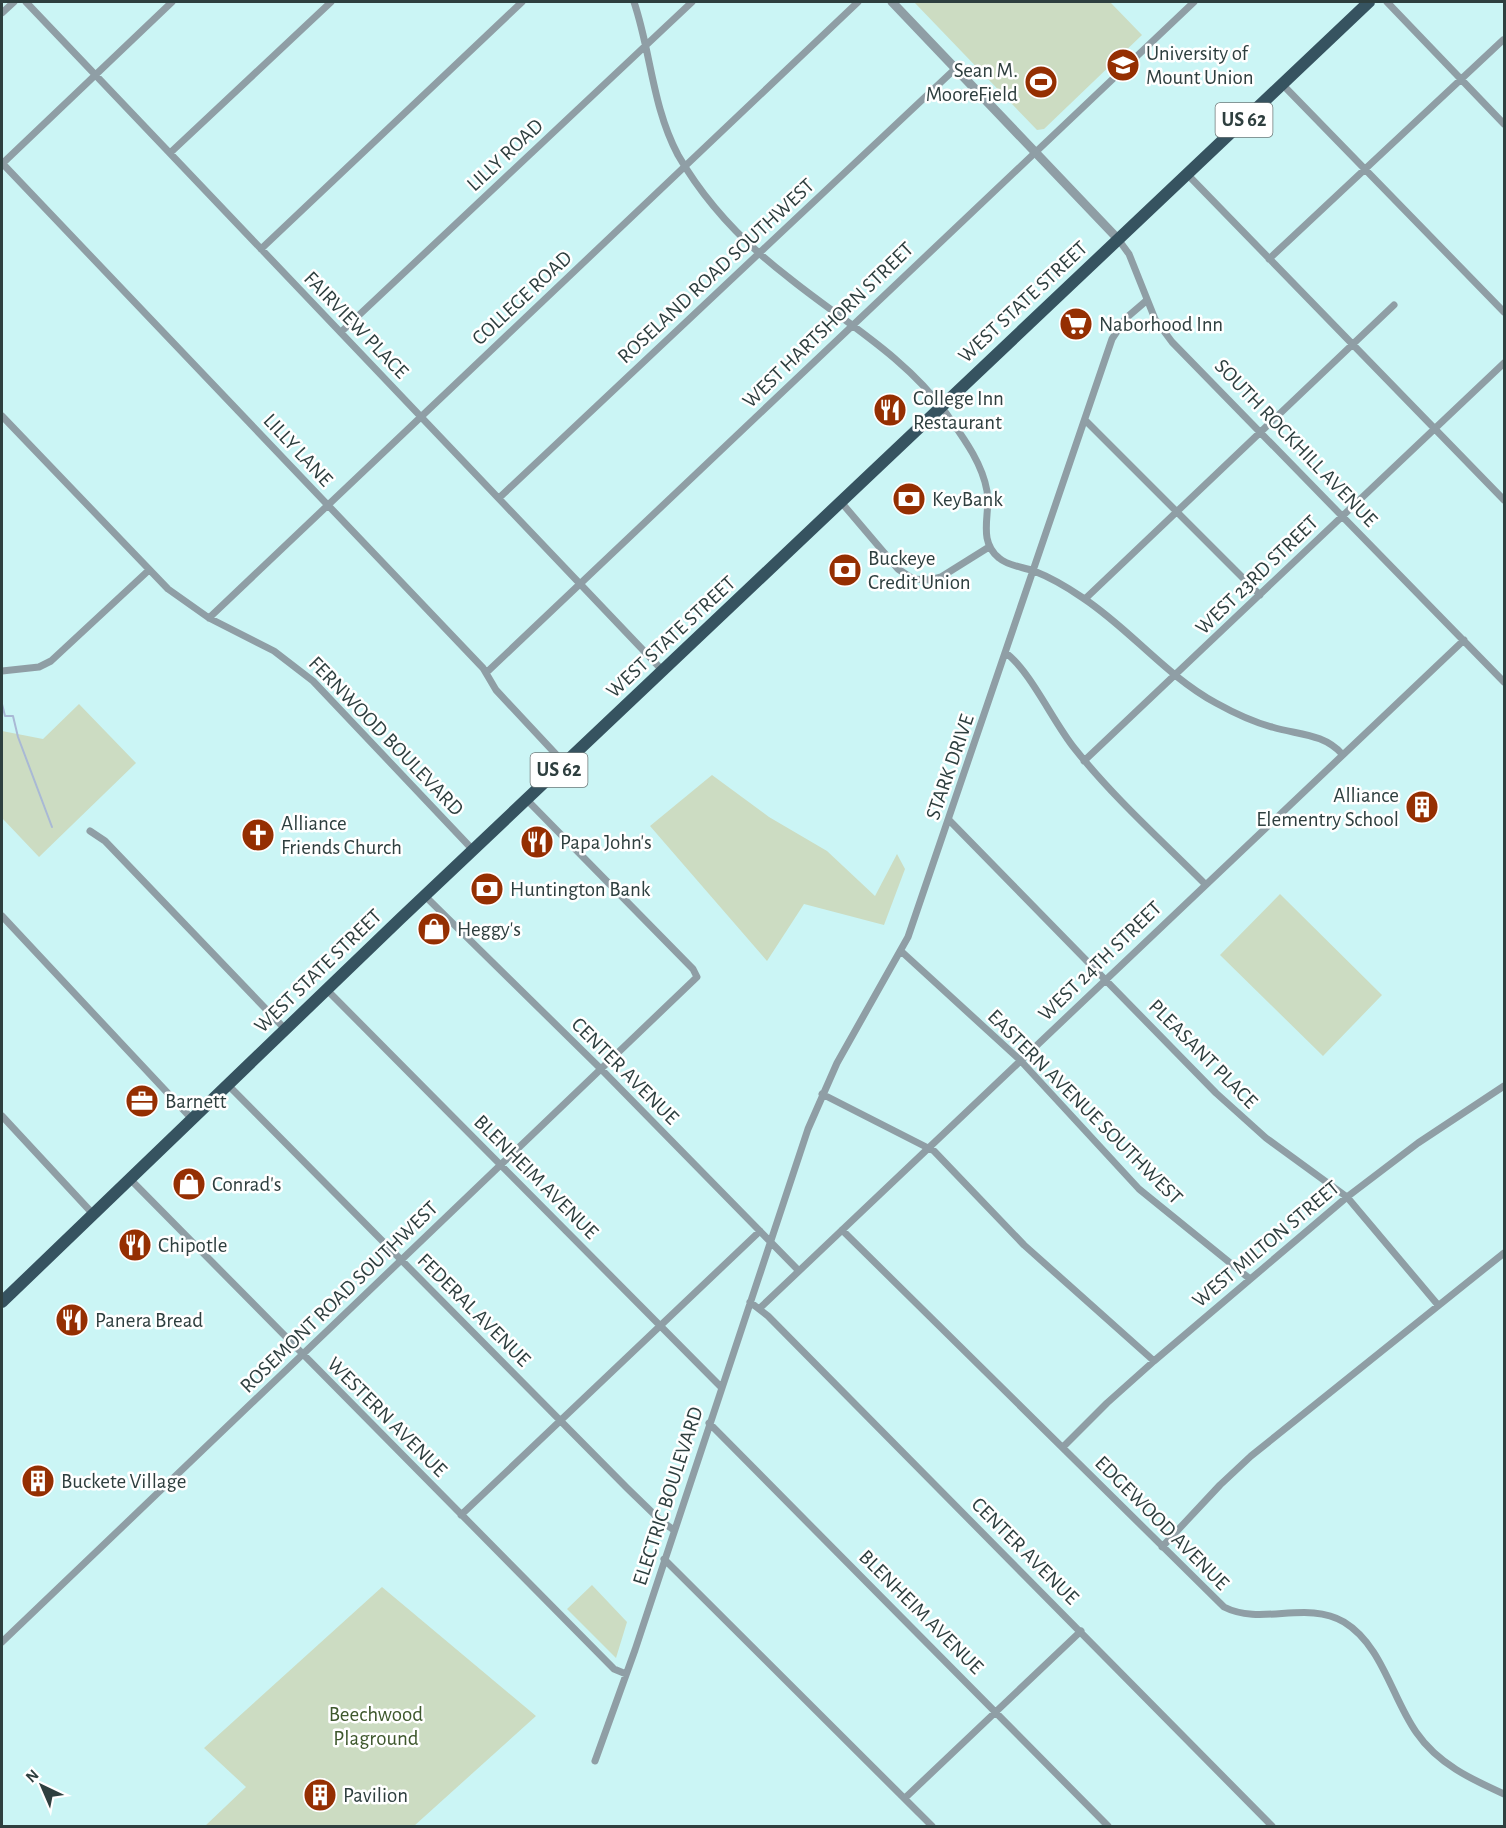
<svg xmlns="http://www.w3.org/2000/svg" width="1506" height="1828" font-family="'Alegreya Sans',sans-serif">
<rect width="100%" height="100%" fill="#cbf5f5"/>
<path fill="#ccdcc2" d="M914,2H1110L1142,35L1044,129L1037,130Z
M79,704L136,763L39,857L2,818V731L43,739Z
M712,775L769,817L827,851L875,896L897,854L905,869L884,925L804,904L767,961L650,826Z
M1280,894L1382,995L1323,1056L1220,955Z
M592,1585L627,1622L616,1658L567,1609Z
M382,1587L536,1716L414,1826H205L246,1787L204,1748Z"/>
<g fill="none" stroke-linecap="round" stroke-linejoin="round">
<path stroke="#a9b9d5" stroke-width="2" d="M2,704L5,716H13L18,737L52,827"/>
<path stroke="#8f9ea5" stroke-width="7" d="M26,2L663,671
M634,2C651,52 652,106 678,155C705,202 745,244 788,277C841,320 905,356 946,413C962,436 982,462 987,491C991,514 977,540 999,558C1008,566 1023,567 1034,571C1052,578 1067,587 1083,598C1130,629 1165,675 1216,703C1234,713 1253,722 1272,727C1298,735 1323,733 1342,754
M1387,2L1504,124
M2,13L14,2
M1282,84L1504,312
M170,153L331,2
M2,163L483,668L496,690L565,764
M2,164L172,2
M1187,174L1504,500
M1118,239L1129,254L1155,319L1172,342L1504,682
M261,249L522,2
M1269,259L1503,40
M341,332L692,2
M2,416L168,589L209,618L274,651L313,681L473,850
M1085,420L1260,595
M499,498L956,68
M841,502L898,569L913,579L930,580L941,577L989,547
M1085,599L1394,305
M209,618L858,2
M1006,653C1031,672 1053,722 1075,749C1114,798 1161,840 1205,884
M2,671L39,667L51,661L149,570
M486,673L1194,2
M1084,761L1504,363
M949,820L1216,1093L1266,1138L1347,1197L1438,1305
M90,831L105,841L286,1030
M425,896L601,1069L799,1271
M2,916L192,1119
M902,952L1020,1060L1139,1189L1250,1279
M327,990L721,1387
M228,1085L627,1488L661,1521L674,1530
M822,1094L934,1151L1024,1245L1154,1361
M2,1116L93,1214
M129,1178L614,1669L626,1674
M842,1230L1224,1607C1261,1626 1307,1600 1344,1622C1382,1645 1392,1698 1416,1732C1438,1764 1471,1779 1504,1794
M750,1302L768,1316L1272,1826
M760,1308L1464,640
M709,1423L1108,1826
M1063,1447L1107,1403L1154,1361L1347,1197L1418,1143L1504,1086
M461,1515L760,1231
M1162,1547L1220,1485L1251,1456L1504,1253
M664,1559L932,1826
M2,1642L697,977L693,969L527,800
M595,1761L635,1650L808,1129L837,1063L908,937L1112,339L1125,319L1146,301
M905,1798L1081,1631"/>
<path stroke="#8f9ea5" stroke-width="9" d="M892,2L1118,239"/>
<path stroke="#365360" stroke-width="12" d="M2,1302L400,919L1369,2"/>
</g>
<defs>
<symbol id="university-disc" viewBox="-11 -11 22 22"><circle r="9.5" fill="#952f02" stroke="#fff"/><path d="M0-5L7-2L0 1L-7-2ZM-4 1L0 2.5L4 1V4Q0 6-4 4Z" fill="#fff"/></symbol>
<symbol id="stadium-disc" viewBox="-11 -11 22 22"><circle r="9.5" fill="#952f02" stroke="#fff"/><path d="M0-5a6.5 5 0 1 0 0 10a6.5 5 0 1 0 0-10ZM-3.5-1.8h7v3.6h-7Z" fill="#fff"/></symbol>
<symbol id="supermarket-disc" viewBox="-11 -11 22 22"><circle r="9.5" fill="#952f02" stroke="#fff"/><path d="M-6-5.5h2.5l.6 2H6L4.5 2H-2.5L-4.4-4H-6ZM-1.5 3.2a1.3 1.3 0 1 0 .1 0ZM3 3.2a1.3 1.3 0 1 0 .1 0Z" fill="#fff"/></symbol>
<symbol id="restaurant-disc" viewBox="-11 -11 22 22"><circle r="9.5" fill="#952f02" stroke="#fff"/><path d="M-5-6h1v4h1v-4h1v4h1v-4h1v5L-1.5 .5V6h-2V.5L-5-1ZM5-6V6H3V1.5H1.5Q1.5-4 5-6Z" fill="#fff"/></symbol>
<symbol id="bank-disc" viewBox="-11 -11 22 22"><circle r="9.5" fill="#952f02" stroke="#fff"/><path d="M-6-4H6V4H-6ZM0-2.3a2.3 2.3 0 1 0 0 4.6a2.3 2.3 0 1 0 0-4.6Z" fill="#fff"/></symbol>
<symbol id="building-disc" viewBox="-11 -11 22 22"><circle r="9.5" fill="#952f02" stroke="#fff"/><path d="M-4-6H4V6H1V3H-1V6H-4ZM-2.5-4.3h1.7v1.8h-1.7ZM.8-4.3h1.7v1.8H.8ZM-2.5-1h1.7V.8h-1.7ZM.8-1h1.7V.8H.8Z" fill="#fff"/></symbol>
<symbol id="church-disc" viewBox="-11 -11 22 22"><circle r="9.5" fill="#952f02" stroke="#fff"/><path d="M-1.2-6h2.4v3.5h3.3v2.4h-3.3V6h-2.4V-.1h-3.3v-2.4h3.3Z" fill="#fff"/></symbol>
<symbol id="shop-disc" viewBox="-11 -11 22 22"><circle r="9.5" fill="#952f02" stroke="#fff"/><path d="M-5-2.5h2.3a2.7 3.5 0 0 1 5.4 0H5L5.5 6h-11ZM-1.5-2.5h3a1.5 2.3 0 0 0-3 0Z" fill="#fff"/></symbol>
<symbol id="office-disc" viewBox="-11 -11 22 22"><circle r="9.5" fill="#952f02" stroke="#fff"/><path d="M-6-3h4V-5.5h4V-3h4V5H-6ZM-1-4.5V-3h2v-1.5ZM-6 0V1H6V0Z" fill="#fff"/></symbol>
</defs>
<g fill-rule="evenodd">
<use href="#university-disc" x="1104" y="46" width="38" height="38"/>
<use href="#stadium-disc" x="1022" y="63" width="38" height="38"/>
<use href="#supermarket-disc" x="1057" y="305" width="38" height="38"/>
<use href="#restaurant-disc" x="871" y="391" width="38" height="38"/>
<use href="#bank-disc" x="890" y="480" width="38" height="38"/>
<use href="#bank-disc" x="826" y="551" width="38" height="38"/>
<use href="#building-disc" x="1403" y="788" width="38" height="38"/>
<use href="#church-disc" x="239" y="816" width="38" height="38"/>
<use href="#restaurant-disc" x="518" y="823" width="38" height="38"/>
<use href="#bank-disc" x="468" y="870" width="38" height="38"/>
<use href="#shop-disc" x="415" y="910" width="38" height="38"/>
<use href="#office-disc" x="123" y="1082" width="38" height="38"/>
<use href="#shop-disc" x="170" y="1165" width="38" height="38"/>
<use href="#restaurant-disc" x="116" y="1226" width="38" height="38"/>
<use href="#restaurant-disc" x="53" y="1301" width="38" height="38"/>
<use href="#building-disc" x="19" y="1462" width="38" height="38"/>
<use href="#building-disc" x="301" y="1776" width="38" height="38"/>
</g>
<g text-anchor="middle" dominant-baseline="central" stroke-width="5" stroke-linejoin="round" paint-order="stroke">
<g fill="#fff" stroke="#6d7979" stroke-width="1.5">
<rect x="1215.5" y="103" width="57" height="34" rx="4.5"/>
<rect x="530.5" y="753" width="57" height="34" rx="4.5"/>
</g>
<g font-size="20" font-weight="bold" fill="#2e3f3f">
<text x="1244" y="120">US 62</text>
<text x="559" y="770">US 62</text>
</g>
<g font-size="21" fill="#2e3f3f" stroke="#fff" text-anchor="start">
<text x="1146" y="53">University of<tspan x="1146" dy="24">Mount Union</tspan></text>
<text x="1018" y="70" text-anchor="end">Sean M.<tspan x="1018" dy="24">MooreField</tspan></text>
<text x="1099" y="324">Naborhood Inn</text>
<text x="913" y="398">College Inn<tspan x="913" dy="24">Restaurant</tspan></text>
<text x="932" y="499">KeyBank</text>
<text x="868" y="558">Buckeye<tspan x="868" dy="24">Credit Union</tspan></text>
<text x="1399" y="795" text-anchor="end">Alliance<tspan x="1399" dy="24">Elementry School</tspan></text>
<text x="281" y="823">Alliance<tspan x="281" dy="24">Friends Church</tspan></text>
<text x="560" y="842">Papa John's</text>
<text x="510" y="889">Huntington Bank</text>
<text x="457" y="929">Heggy's</text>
<text x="165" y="1101">Barnett</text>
<text x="212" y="1184">Conrad's</text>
<text x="158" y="1245">Chipotle</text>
<text x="95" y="1320">Panera Bread</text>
<text x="61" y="1481">Buckete Village</text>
<text x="343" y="1795">Pavilion</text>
</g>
<g font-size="21" fill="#2e3f3f" stroke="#fff">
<text transform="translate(505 155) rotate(-43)">LILLY ROAD</text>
<text transform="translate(716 271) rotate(-43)">ROSELAND ROAD SOUTHWEST</text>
<text transform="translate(522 298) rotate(-43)">COLLEGE ROAD</text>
<text transform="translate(1023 302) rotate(-43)">WEST STATE STREET</text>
<text transform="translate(356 325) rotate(46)">FAIRVIEW PLACE</text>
<text transform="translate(828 325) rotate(-44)">WEST HARTSHORN STREET</text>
<text transform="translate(1296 443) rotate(46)">SOUTH ROCKHILL AVENUE</text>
<text transform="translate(298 450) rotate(47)">LILLY LANE</text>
<text transform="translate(1257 575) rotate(-44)">WEST 23RD STREET</text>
<text transform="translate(671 637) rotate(-43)">WEST STATE STREET</text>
<text transform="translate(386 736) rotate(46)">FERNWOOD BOULEVARD</text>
<text transform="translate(950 767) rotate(-71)">STARK DRIVE</text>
<text transform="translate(1100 961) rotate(-44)">WEST 24TH STREET</text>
<text transform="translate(318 971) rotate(-44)">WEST STATE STREET</text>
<text transform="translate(1203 1054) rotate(45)">PLEASANT PLACE</text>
<text transform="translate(625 1071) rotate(45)">CENTER AVENUE</text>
<text transform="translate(1085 1107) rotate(45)">EASTERN AVENUE SOUTHWEST</text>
<text transform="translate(536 1177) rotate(45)">BLENHEIM AVENUE</text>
<text transform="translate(1266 1244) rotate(-40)">WEST MILTON STREET</text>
<text transform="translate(339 1297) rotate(-44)">ROSEMONT ROAD SOUTHWEST</text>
<text transform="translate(474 1310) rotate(45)">FEDERAL AVENUE</text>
<text transform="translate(387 1417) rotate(45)">WESTERN AVENUE</text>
<text transform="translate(668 1496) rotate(-72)">ELECTRIC BOULEVARD</text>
<text transform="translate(1162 1523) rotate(45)">EDGEWOOD AVENUE</text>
<text transform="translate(1025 1551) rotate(45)">CENTER AVENUE</text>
<text transform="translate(921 1612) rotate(45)">BLENHEIM AVENUE</text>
</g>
<g font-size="21" fill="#3e582d" stroke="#fff">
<text x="376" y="1714">Beechwood<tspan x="376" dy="24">Plaground</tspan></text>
</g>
</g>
<rect width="1506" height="1828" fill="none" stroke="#2e3f3f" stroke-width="6"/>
<g transform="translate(42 1786) rotate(316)" stroke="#ffffff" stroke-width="4.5" paint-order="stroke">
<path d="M0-4.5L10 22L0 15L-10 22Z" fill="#2e3f3f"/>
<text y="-9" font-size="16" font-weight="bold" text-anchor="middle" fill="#2e3f3f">N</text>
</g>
</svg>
